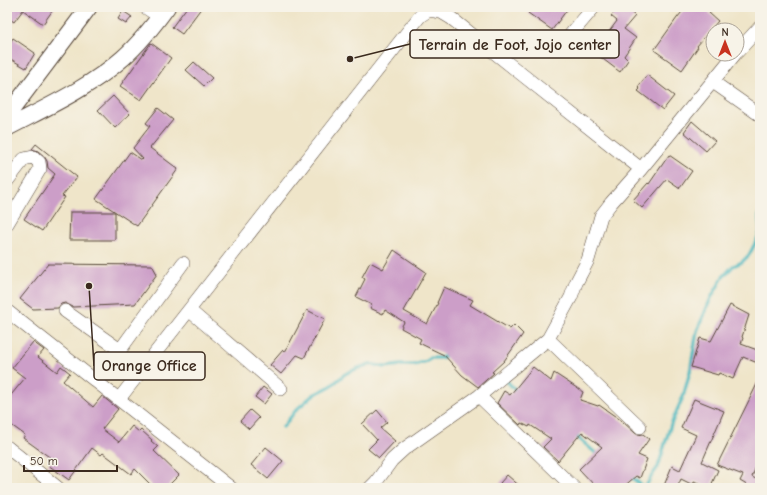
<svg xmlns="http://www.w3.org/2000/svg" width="767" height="495" font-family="'Comic Neue',sans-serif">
<rect width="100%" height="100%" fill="#f7f3e8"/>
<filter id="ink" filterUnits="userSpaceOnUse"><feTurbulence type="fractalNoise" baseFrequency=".025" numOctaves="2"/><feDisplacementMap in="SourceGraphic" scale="8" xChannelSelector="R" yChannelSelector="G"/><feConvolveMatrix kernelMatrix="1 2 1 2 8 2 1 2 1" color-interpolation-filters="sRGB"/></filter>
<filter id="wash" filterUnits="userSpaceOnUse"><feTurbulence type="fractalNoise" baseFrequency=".012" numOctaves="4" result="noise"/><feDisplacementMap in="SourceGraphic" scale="16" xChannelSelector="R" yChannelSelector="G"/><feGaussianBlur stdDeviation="0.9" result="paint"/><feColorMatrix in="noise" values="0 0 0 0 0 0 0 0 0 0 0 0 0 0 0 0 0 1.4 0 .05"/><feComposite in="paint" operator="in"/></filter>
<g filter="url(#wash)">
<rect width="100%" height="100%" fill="#efe5c9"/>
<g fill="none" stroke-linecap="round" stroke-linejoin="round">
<path stroke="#45b5bc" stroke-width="3.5" d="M505,379L517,392
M283,427L296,410L313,395L331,386L345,374L356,369L370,364L385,367L401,365H414L427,361L431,358H442L448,353
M575,435L599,456
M631,477L645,488
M645,488L651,477L658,467L671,424L683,397L690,372L697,331L711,298L723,277L733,266L742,262L749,255L759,236L760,231L759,217L760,212"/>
</g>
<g id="blocks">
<path fill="#cc9ec8" d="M11,7H55L43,24L23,10L14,22L7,17V12Z
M187,7H202L182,34L172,27Z
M533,7H569L552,30L528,13Z
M619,7H625L635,16L624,29L636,38L624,56L628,60L620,72L595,53L601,46L599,45L617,21L611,16Z
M686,7H714L709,13L718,21L697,46L698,47L682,70L654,50L677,18Z
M123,11L132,17L126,24L118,19Z
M13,38L35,53L26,68L7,57V47Z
M151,43L171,58L141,100L120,86Z
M194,62L212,78L204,86L186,70Z
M647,75L674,96L663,110L638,91L640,89L638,87Z
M113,96L130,114L115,128L98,110Z
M158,108L173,120L150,148L178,169L137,226L96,199L130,152L142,160L143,159L133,148L150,126L146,123Z
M692,121L715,141L706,151L684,132Z
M36,144L77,177L62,196L65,197L42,231L24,219L55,174L48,168L47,161L44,156L38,151L32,149Z
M669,155L692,171L680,188L667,179L642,208L633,200L648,183L649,184Z
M70,212H115V240H69Z
M394,250L426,272L404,311L427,324L438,303H437L444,287L473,300L470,305L510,329L514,325L523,334L504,361L492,372L494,373L478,387L462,375L444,355L419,343L421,339L401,328L404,322L385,310L383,314L370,308L372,305L356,297L365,279L362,277L370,262L383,269Z
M48,264L152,265L157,274L135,304L73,307L65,303L61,304L58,308L33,309L20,299Z
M730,305L749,315L742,337L743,338L741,344L760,351V364L743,357L733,379L719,373L718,375L691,367L700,338L711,341Z
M307,310L325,319L304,358L297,355L281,374L270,365L283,350L285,352Z
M33,342L44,350L38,357L57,372L61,366L70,373L63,381L93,407L102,396L118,409L102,429L119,442L132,426L139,432L141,430L152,440L151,441L158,447L154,451L179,475L166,488H154L135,469L131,474L103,453L101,455L92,448L69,480L48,465L52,459L23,438L25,435L7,422V400L25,378L12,368Z
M533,367L551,381L554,373L583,392L580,400L598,406L599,405L622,421L635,433L638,435L643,434L649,439L638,455L647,459L640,478L636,476L622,488H597L579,469L602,447L582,432L558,461L543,447L551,439L530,425L529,427L521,423L520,425L497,403L504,391L510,395Z
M760,378V456L752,477L760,481V488H752L740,481L743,475L717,465Z
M263,387L272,394L264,404L255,397Z
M694,399L724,411L702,462L718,470L710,488L694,481L693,485L681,479L677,488H663L672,466L680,470L696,435L681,428Z
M250,410L259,418L249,429L240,421Z
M377,410L387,422L380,428L395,441L379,458L368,449L377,440L362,424Z
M266,447L283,461L268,479L251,465Z
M507,475L522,488H505L500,483Z"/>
</g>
</g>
<g filter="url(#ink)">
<use href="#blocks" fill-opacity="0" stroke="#564638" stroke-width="1"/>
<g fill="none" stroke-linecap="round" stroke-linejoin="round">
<defs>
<path id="minor" d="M145,7L160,17
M571,34L594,7
M737,52L760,27
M713,82L760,115
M7,181L24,159L33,157L39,162L40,169L7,224
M189,310L281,389
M7,311L231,488
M65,311L120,350
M548,339L640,427
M97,382L183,263
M479,396L574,488
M119,399L420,16L429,10L441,12L451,18L641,169
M7,447L58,488
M370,488L376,482L392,460L404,449L479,396L548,339L571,297L576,283L588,260L601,216L611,203L641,169L735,54"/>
<path id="major" d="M7,116L89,7
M7,128C47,107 89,88 123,58C140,43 154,25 167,7"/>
</defs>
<use href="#minor" stroke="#564638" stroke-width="14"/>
<use href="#major" stroke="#564638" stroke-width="18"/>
<use href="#minor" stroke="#fff" stroke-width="13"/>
<use href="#major" stroke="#fff" stroke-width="16"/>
</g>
</g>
<path fill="none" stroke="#3b2a1e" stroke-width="1.5" d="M350 59L410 44M89 286L94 366"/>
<g fill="#3b2a1e" stroke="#f7f3e8" stroke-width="1.5">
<circle cx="350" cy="59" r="4"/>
<circle cx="89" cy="286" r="4"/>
</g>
<g fill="#f7f3e8" stroke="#3b2a1e" stroke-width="1.5">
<rect x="410" y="30" width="209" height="28" rx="4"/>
<rect x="94" y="352" width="111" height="28" rx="4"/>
</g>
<g font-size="16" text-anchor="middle" font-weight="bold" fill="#3b2a1e">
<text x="515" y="50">Terrain de Foot, Jojo center</text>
<text x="149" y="371">Orange Office</text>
</g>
<rect width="767" height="495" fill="none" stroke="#f7f3e8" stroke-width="24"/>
<g transform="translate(725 42)"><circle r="19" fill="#f7f3e8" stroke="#aca397"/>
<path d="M0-3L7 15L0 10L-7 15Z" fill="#c8321e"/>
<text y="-6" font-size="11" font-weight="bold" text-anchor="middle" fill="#3b2a1e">N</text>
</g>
<path d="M24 465v6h93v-6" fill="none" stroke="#3b2a1e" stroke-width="2"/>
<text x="30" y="465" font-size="12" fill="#3b2a1e" stroke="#f7f3e8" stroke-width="3" paint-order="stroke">50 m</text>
</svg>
